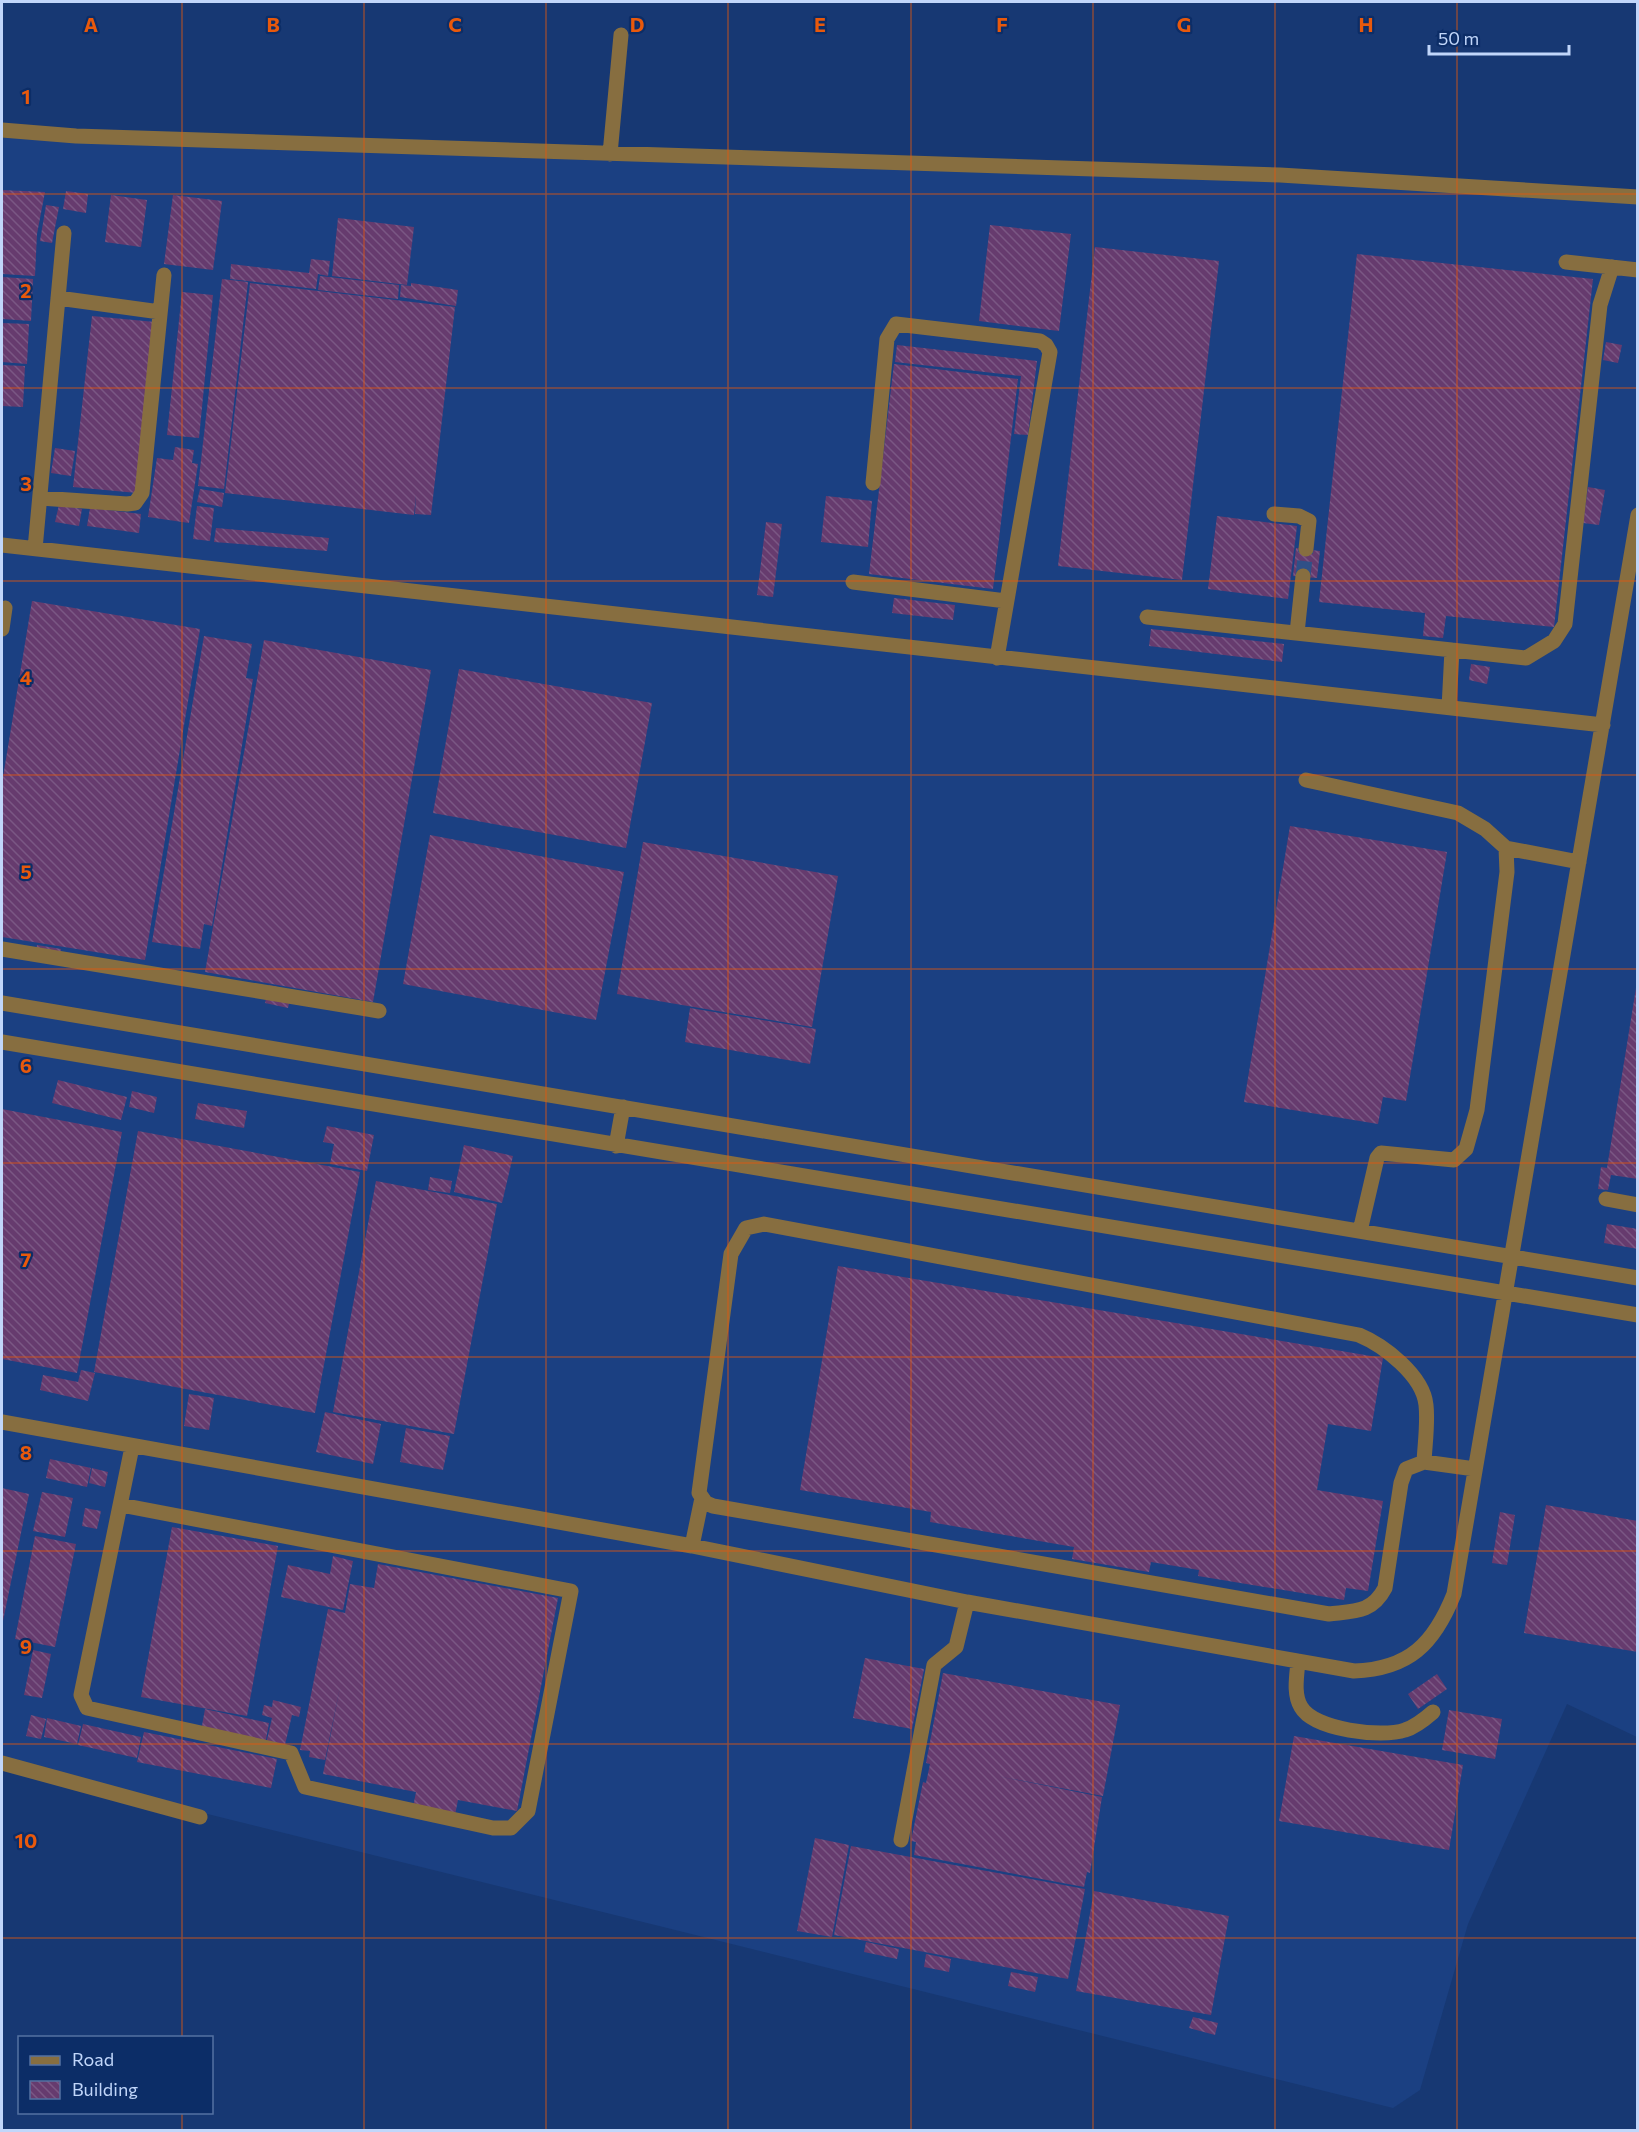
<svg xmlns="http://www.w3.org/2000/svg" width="1639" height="2132" font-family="Commissioner,sans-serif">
<defs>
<pattern id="building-back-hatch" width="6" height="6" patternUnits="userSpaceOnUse" patternTransform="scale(1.5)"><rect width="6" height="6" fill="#663b6e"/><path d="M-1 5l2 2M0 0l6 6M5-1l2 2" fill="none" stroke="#7a5784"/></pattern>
</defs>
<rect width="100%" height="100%" fill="#173873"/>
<path fill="#1b4082" d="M2,130L1637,197V1737L1567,1704L1468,1924L1420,2090L1393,2108L2,1763Z"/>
<path fill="url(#building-back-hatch)" d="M2,190L45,192L37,234L35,276L2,274Z
M66,191L88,194L86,213L63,209Z
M111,195L147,200L141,247L105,242Z
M173,195L222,201L213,270L164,264Z
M46,205L59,207L52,243L40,241Z
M338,218L414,227L407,285L332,276Z
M990,225L1071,234L1059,331L979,321Z
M1095,247L1219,261L1182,580L1058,566Z
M1357,254L1593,279L1554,627L1446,616L1443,638L1423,636L1425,613L1319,602Z
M311,259L330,261L328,276L318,274L316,289L230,279L231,264L309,273Z
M320,276L399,285L398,299L318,290Z
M2,277L33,279L31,321L2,319Z
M222,279L248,282L224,489L198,486Z
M250,283L455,307L431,515L415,514L416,495L414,515L225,493Z
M411,283L458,290L456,306L400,297L401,285L411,286Z
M182,292L213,295L199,438L167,435Z
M92,316L155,322L137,493L73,487Z
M2,323L29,324L27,364L2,362Z
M1606,342L1622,345L1618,363L1603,360Z
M897,345L1037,361L1028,435L1014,434L1021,376L895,362Z
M894,364L1018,379L993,589L869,574Z
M2,365L25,366L23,407L2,406Z
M175,447L194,450L192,463L198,464L189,523L148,517L157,458L173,460Z
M55,448L75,451L71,476L51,473Z
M1588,487L1605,490L1599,525L1583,523Z
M200,489L224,493L222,507L197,502Z
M826,496L872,501L868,547L821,542Z
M59,505L82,509L79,526L55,522Z
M197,506L214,508L210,541L193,539Z
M90,508L141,514L139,533L87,526Z
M1217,516L1297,526L1288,599L1208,589Z
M766,522L782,524L773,597L757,595Z
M216,528L329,538L327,551L214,542Z
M1296,548L1320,551L1317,578L1293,576Z
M894,598L955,605L953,620L892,613Z
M32,601L200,629L145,960L2,937V783Z
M1151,629L1284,644L1282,662L1149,646Z
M204,636L252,644L246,678L253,679L212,926L204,924L200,949L152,942Z
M264,640L431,670L373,1002L205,972Z
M1471,664L1490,667L1487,684L1469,680Z
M459,669L652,703L626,848L433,813Z
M1290,826L1447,852L1406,1101L1383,1097L1378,1124L1244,1102Z
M430,835L624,872L596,1020L403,984Z
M643,842L838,876L812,1027L617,994Z
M37,945L61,949L59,962L35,958Z
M269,985L292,990L288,1008L265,1003Z
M1636,988L1638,1179L1611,1175L1608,1190L1598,1189L1601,1167L1607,1168Z
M690,1008L816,1029L810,1064L685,1042Z
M58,1080L127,1097L121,1120L52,1103Z
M132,1091L157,1097L154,1113L129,1107Z
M198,1103L247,1111L244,1128L195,1119Z
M2,1109L122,1132L77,1373L2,1359Z
M327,1126L374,1135L367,1171L330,1164L334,1144L323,1142Z
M138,1131L360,1172L315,1413L94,1372Z
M464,1145L513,1156L502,1203L454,1192Z
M430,1177L452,1181L450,1193L428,1190Z
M376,1181L497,1204L454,1434L333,1412Z
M1607,1224L1638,1229V1249L1604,1243Z
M838,1266L1383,1358L1371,1431L1328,1424L1317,1490L1383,1501L1368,1591L1346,1588L1344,1600L1198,1576L1199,1570L1151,1562L1149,1572L1072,1559L1074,1547L930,1522L931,1512L800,1490Z
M81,1370L95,1373L88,1401L40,1390L43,1375L78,1382Z
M189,1394L214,1398L209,1430L184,1426Z
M325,1412L381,1424L373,1464L316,1452Z
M406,1428L450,1436L443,1470L400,1462Z
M50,1459L91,1468L87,1487L46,1478Z
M92,1468L108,1472L105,1487L89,1483Z
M2,1488L29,1494L3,1621H2Z
M42,1492L73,1498L65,1537L33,1531Z
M1546,1505L1638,1521V1652L1524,1633Z
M85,1508L101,1511L97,1529L82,1526Z
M1500,1512L1515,1515L1507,1565L1492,1563Z
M172,1527L278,1546L247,1716L141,1697Z
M35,1536L76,1544L55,1647L15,1639Z
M333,1556L353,1561L343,1610L281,1597L288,1565L330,1574Z
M378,1564L558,1598L517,1811L458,1800L455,1815L413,1807L416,1792L323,1774L340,1687L325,1760L309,1757L310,1751L300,1750L328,1609L345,1613L350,1584L374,1588Z
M33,1650L51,1654L42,1698L24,1695Z
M865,1658L924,1669L912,1729L853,1718Z
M943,1673L1120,1705L1103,1796L997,1776L1102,1797L1090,1873L1087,1872L1084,1887L914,1855L916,1842L911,1841L923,1782L926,1783L930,1764L926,1763Z
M1437,1674L1447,1689L1418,1709L1408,1694Z
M273,1700L301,1707L299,1717L292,1715L284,1749L266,1744L272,1718L262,1715L264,1705L272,1707Z
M205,1709L269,1723L265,1745L201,1731Z
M1449,1710L1502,1719L1495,1759L1442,1750Z
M31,1715L46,1719L41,1739L26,1736Z
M47,1718L81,1726L77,1744L44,1737Z
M83,1724L141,1737L137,1758L78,1745Z
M144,1732L277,1759L271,1788L137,1762Z
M1294,1736L1463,1765L1449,1850L1279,1821Z
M815,1838L849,1845L832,1937L797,1931Z
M851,1846L1085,1889L1068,1979L834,1935Z
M1094,1891L1229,1916L1211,2015L1076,1991Z
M866,1942L899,1949L897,1959L864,1952Z
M926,1954L951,1959L949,1972L924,1967Z
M1011,1972L1038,1977L1035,1992L1008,1986Z
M1193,2017L1218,2023L1215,2035L1189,2028Z"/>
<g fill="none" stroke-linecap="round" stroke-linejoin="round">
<path stroke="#305087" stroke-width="15" stroke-dasharray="15 8" stroke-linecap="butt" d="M1303,576L1306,549"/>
<path stroke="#876e40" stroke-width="15" d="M2,130L76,136L1280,175L1638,197
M610,154L621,35
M1566,262L1638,270
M58,298L160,312
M873,483L887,339L896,324L1040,341L1046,345L1050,352L997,658
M40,498L127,504L135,503L142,493L164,275
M1274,514L1299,516L1309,521L1306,549
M2,545L1603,725
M35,549L64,233
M853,582L1006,601
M1147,617L1526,658L1554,641L1565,624L1600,305L1612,267
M2,629L5,608
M1297,633L1303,576
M1449,708L1452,650
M1306,780L1458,813L1485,829L1506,848L1507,872L1477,1110L1466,1149L1454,1160L1381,1153L1377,1158L1360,1231
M1506,848L1579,862
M2,949L379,1011
M2,1003L1638,1278
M2,1042L1638,1315
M616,1146L623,1107
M1606,1199L1638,1205
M2,1422L692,1546L967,1602L1354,1671C1409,1669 1434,1644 1454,1594L1638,515
M1424,1462C1425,1443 1428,1423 1426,1405C1423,1375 1383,1345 1359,1335L764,1224L746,1228L731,1254L699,1493L706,1503L713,1506L1329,1614C1354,1611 1372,1613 1385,1588L1401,1483L1406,1469L1424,1462L1475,1469
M121,1505L571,1591L528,1811L511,1828H493L305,1787L291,1753L87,1708L81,1695L132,1447
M692,1546L702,1498
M1298,1661C1297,1675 1293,1694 1301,1707C1314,1730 1382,1738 1405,1730C1415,1727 1425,1719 1433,1712
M2,1763L200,1817
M901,1840L934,1665L956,1647L967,1602"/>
</g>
<path fill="none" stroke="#e8590c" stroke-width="1.5" stroke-opacity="0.55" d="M182,2V2038M364,2V2130M546,2V2130M728,2V2130M911,2V2130M1093,2V2130M1275,2V2130M1457,2V2130M2,194H1638M2,388H1638M2,581H1638M2,775H1638M2,969H1638M2,1163H1638M2,1357H1638M2,1551H1638M2,1744H1638M2,1938H1638M182,2112V2130"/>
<g font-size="20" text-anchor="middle" font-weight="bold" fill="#e8590c" stroke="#0c2d67" stroke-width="4.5" stroke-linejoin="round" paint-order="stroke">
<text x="91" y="32">A</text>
<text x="273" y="32">B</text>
<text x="455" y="32">C</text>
<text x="637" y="32">D</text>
<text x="820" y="32">E</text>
<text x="1002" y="32">F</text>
<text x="1184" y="32">G</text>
<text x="1366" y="32">H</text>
<text x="26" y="104">1</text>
<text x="26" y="298">2</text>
<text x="26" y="491">3</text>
<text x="26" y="685">4</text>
<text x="26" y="879">5</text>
<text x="26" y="1073">6</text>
<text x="26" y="1267">7</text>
<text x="26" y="1460">8</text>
<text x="26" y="1654">9</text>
<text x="26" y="1848">10</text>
</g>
<rect width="1639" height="2132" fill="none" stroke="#c1d6fa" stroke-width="6"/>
<rect x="18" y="2036" width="195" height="78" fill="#0c2d67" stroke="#5471a2" stroke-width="1.5"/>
<rect x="30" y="2056" width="30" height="9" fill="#876e40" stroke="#5471a2" stroke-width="1.5"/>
<text x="72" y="2066" font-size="18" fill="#c1d6fa">Road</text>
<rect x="30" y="2081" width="30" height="18" fill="url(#building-back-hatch)" stroke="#5471a2" stroke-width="1.5"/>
<text x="72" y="2096" font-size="18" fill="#c1d6fa">Building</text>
<path d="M1429 45v9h140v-9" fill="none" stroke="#c1d6fa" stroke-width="3"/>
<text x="1438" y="45" font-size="18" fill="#c1d6fa" stroke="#0c2d67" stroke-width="4.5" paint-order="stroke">50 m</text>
</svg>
